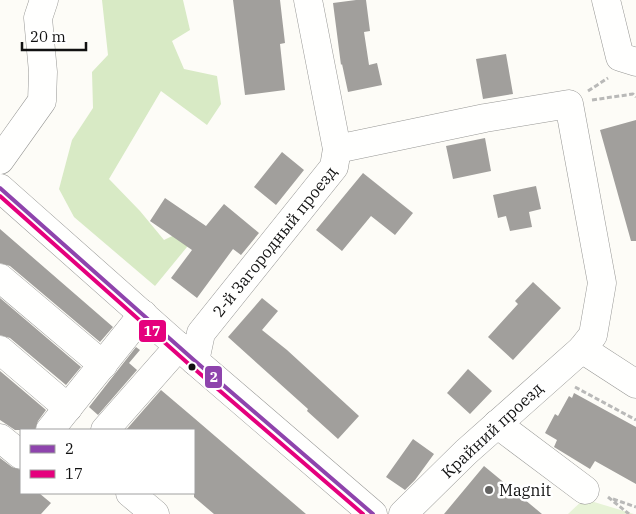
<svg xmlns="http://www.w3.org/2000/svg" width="636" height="514" font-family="'IBM Plex Serif',serif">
<rect width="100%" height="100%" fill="#fdfcf7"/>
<path fill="#e7f3d7" d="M584,499L634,514H568Z"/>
<path fill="#d8eac5" d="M102,0H183L190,30L172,41L184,69L217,76L221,104L207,125L161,91L109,179L140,211L164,240L199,223L187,247L155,286L74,217L59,189L72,140L93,108L92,72L108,55Z"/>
<path fill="#a19f9c" d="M233,0H280L285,43L280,44L285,90L245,95Z
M356,0H366L370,31L364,32L369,65L377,63L382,85L348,92L342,64L341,65L333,3Z
M506,54L513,94L483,99L476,59Z
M636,120V241H631L600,130Z
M485,138L491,171L453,179L446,146Z
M282,152L304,170L276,205L254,187Z
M363,173L413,213L395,235L371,216L342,251L316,230Z
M536,186L541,209L529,212L532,227L510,231L506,216L498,218L493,195Z
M165,198L206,226L224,204L259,233L241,255L233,249L197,298L171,278L192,250L150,221Z
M0,229L113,327L100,342L10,266L0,263Z
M533,282L561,308L513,360L488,337L518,304L515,301Z
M0,298L81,367L66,385L10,338L0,335Z
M262,298L278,311L262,330L287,350L359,416L338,439L307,411L308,409L228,337Z
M136,347L140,350L129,363L137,370L98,415L89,407Z
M468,369L492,391L470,414L447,393Z
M0,371L46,410L38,421L35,430H15L0,420Z
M161,390L194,418L306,514H214L194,497V430H126Z
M574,393L636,427V484L595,461L590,469L554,447L557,440L545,433L555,414L558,416L569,396L572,398Z
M413,439L434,454L415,480L405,490L386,477Z
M0,458L12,467L21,470V493H39L51,503L41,514H0Z
M484,466L542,514H444Z"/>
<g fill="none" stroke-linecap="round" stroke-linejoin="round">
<defs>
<g id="minor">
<path d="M606,0L620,57L636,62"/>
<path d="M337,149L485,118L569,104L602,283L593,335L582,349L466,452L403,514"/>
<path d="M0,160L42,101L43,72L38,18L44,0"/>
<path d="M0,188L195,361L373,514"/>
<path d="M0,278L103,365"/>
<path d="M582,349L636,384"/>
<path d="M0,350L68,408"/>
<path id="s1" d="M195,361L201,333L334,167L337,149L308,0"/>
<path d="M497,424L585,490"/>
<path d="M50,430L143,314"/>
<path d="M105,430L179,346"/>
<path d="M0,438L21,455"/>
<path d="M130,493L155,514"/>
</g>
</defs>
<use href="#minor" stroke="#979795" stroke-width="29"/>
<path stroke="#b9b9b8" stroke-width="3" stroke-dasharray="5 2.5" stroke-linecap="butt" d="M588,91L608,78
M592,100L633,94L636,97
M575,387L636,420
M608,497L629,514
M613,499L636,507"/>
<use href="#minor" stroke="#fffffe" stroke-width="28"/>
<defs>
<path id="bus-1" d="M0,188L195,361L373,514"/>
<path id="bus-2" d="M0,196L191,366L363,514"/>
</defs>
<use href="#bus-1" stroke="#fff" stroke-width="8"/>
<use href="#bus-2" stroke="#fff" stroke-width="8"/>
<use href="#bus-1" stroke="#8e44ad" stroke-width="4"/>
<use href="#bus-2" stroke="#e5007d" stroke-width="4"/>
</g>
<circle fill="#111" stroke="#fff" stroke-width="2" cx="192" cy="367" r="4.5"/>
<circle fill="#646362" stroke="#fff" stroke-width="2" cx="489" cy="490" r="5"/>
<g text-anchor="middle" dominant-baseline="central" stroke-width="5" stroke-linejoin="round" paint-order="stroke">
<g font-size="16" fill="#111" stroke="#fff">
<text stroke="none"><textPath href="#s1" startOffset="146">2-й Загородный проезд</textPath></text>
<text transform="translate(492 430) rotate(-43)">Крайний проезд</text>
</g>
<g font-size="16" fill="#111" stroke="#fff" text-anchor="start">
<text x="499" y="490">Magnit</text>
</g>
</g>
<g stroke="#fff" stroke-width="2">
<rect x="138" y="319" width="29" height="24" rx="5" fill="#e5007d"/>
<rect x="204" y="365" width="19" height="24" rx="5" fill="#8e44ad"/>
</g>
<g font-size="14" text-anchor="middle" font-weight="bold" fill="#fff">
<text x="152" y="336">17</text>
<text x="214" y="382">2</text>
</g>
<rect x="20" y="429" width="175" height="65" fill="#ffffff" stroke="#a0a0a0"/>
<rect x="30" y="445" width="25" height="8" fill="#8e44ad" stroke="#a0a0a0"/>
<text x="65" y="454" font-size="15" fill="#111111">2</text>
<rect x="30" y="470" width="25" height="8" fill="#e5007d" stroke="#a0a0a0"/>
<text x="65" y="479" font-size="15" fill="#111111">17</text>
<path d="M22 42v8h64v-8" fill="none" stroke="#111111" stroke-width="2.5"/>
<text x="30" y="42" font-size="15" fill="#111111" stroke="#ffffff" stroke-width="4" paint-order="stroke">20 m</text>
</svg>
